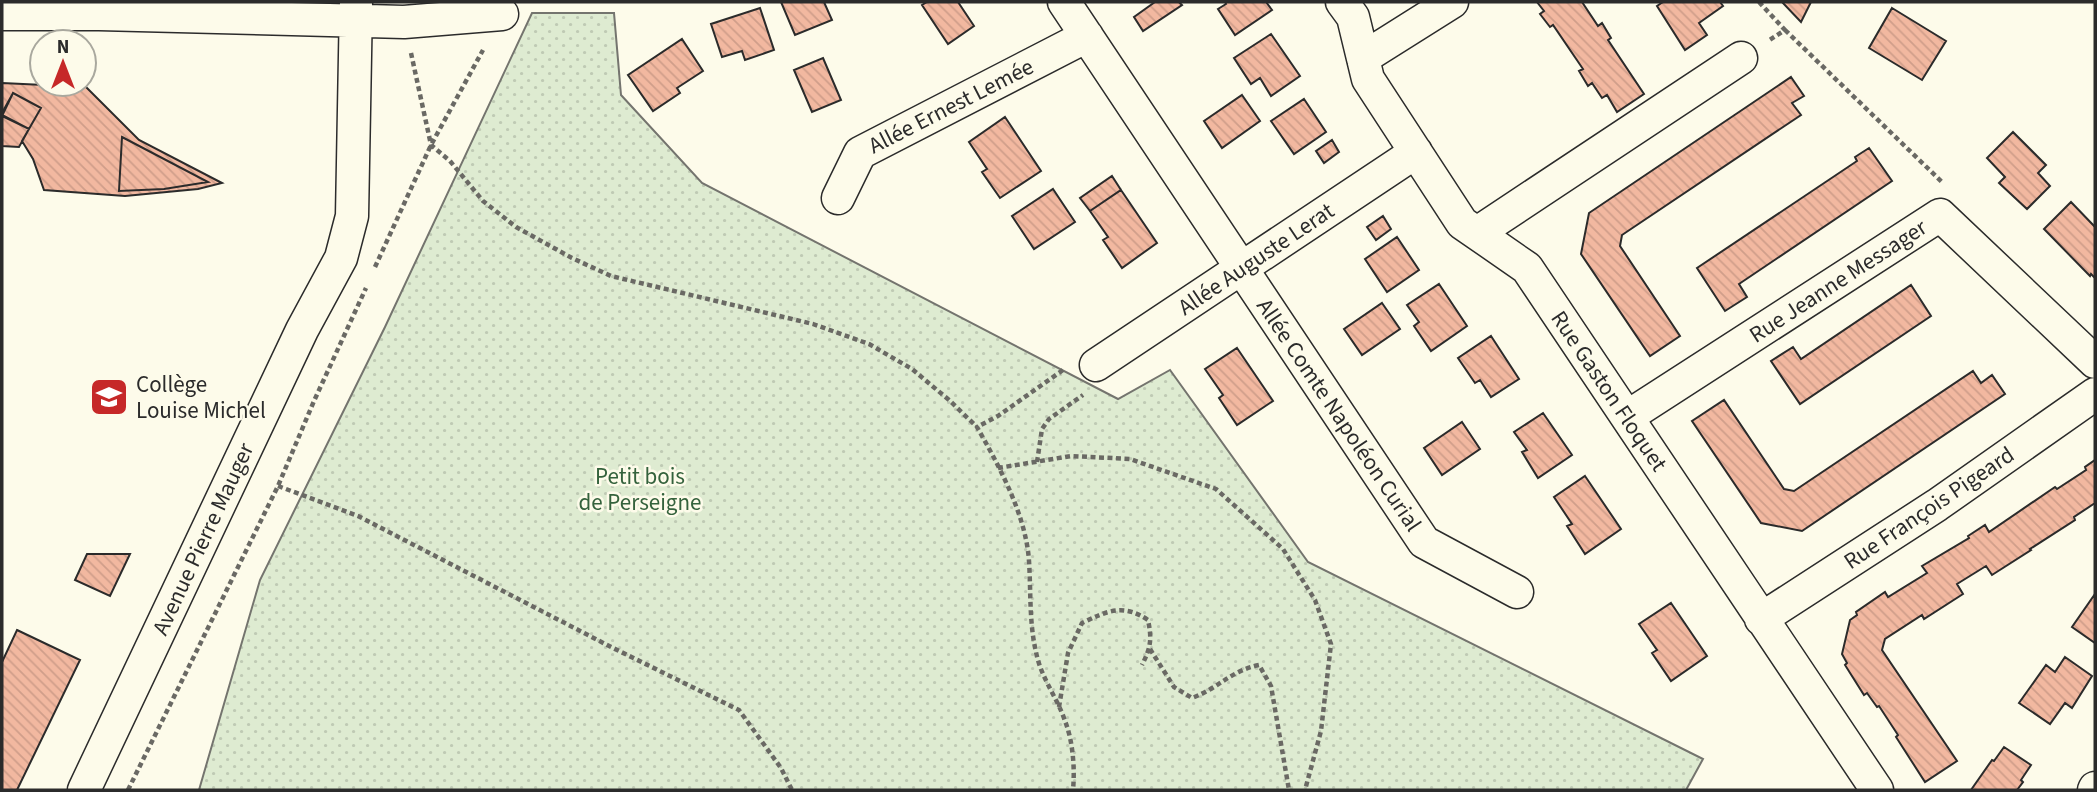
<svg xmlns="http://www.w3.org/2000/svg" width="2097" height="792" font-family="'Source Sans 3',sans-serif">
<defs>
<pattern id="park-dots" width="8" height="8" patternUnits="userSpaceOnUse" patternTransform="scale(1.75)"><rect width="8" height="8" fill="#deebd1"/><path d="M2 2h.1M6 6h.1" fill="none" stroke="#bfcab4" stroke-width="1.8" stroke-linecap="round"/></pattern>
<pattern id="building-back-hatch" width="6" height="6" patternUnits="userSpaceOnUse" patternTransform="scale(1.75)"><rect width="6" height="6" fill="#f2b8a0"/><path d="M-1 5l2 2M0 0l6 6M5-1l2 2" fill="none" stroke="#d09e8a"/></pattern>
</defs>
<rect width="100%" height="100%" fill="#fdfbea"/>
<path fill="url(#park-dots)" stroke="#74746e" stroke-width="2" d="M532,13H614L621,95L702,183L1118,399L1170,370L1308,562L1703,759L1686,790H199L260,580L385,327Z"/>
<path fill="url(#building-back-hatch)" stroke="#2b2b2b" stroke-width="2" fill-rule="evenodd" d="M781,2H824L832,20L795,35Z
M927,2H958L974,26L948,44L922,5Z
M1155,2H1179L1182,5L1143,31L1134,17Z
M1225,2H1266L1272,10L1235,35L1218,9L1226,4Z
M1537,2H1582L1598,26L1602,23L1611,38L1608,40L1644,94L1617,112L1607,95L1602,98L1592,83L1588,86L1579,71L1583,69L1553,25L1550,27L1540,14L1544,11Z
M1663,2H1720L1723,6L1699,23L1707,35L1685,50L1657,6Z
M1782,2H1811L1801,22Z
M760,8L774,50L745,60L742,51L722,57L711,24Z
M1892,8L1946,41L1922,80L1869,48Z
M1271,34L1300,76L1271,96L1260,78L1251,84L1234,58Z
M682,39L703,71L677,88L680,93L653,111L628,75Z
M823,58L841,100L812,112L794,70Z
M1791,77L1804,96L1792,103L1801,115L1622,235L1620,246L1680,336L1650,356L1581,254L1589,213Z
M2,83L86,87L139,140L222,183L198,189L125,196L44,190L33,159L22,141L41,108L13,93L2,113ZM122,137L208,182L164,189L119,191Z
M13,93L41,108L29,129L2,116Z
M1242,95L1260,121L1222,148L1204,121Z
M1304,99L1326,132L1294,154L1271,121Z
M2,115L29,129L19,147L2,146Z
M1005,117L1041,171L1000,198L982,172L987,169L969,142Z
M2013,132L2046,165L2038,173L2050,186L2027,209L1999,183L2005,177L1987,158Z
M122,137L208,182L164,189L119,191Z
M1332,140L1339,152L1324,163L1316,151Z
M1869,148L1892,181L1739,284L1747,297L1725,311L1697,268L1857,161L1855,157Z
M1112,176L1121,190L1090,211L1080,198Z
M1053,189L1075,222L1034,249L1012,216Z
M1121,190L1157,243L1122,268L1103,240L1108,237L1090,211Z
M2071,202L2095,227V278L2091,274L2090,276L2044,229Z
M1383,216L1391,229L1376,240L1367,227Z
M1397,237L1419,270L1387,292L1365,259Z
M1439,284L1467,326L1431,351L1414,326L1419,322L1407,305Z
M1911,285L1931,316L1800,404L1771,361L1793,347L1801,359Z
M1382,303L1400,329L1362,355L1344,329Z
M1491,336L1519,379L1491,397L1480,380L1475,383L1458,358Z
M1237,348L1273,401L1237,425L1219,398L1223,395L1205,369Z
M1973,371L1981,383L1992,375L2005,394L1802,531L1761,523L1692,421L1724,400L1784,489L1794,491Z
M1543,413L1572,455L1538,478L1522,452L1527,450L1514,432Z
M1462,422L1480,449L1442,475L1424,448Z
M2095,460V503L2074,517L2075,520L2030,549L2031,550L1992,575L1986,566L1957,584L1963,594L1924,619L1922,615L1885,639L1882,650L1957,761L1925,782L1896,737L1898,735L1879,706L1877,707L1867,693L1864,695L1845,665L1847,663L1842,654L1850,620L1857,615L1856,612L1885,592L1888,597L1927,573L1922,566L1969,538L1968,536L1985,525L1989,532L2055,487L2057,489L2086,470L2085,467Z
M1585,476L1621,529L1585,554L1567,526L1572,524L1554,497Z
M87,554H130L110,596L75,580Z
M2095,594V643L2072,627Z
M1671,603L1707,656L1671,681L1652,653L1657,650L1639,624Z
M17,630L80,660L17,790H2V662Z
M2065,657L2092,676L2072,708L2065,703L2050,724L2019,703L2046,665L2055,672Z
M2004,747L2031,765L2021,780L2023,782L2017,790H1971L1992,760L1994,761Z"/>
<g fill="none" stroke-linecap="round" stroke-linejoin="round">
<defs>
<path id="street" d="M1064,2L1424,542L1517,592
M1342,2L1353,17L1368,79L1462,223L1527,268L1877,790
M2,14H99L404,22L502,14
M1363,58L1452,2
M838,198L860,153L1087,36
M1477,233L1741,58
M1096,365L1416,152
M1627,417L1940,215L2095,362
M1761,619L1937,505L2095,394
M84,790L302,330L341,258L352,216L356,2
M2094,790L2095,788"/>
</defs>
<use href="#street" stroke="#2b2b2b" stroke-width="35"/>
<path stroke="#6a6964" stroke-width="4.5" stroke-dasharray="5 3.5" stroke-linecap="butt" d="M1759,2L1785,30L1768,41
M1785,30L1943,183
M411,53L431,145L450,161L483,201L516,227L572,258L611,276L813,324L869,344L912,369L949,400L977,427
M375,267L431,145L483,50
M1063,370L998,416L977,427C999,466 1026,515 1029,561C1031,592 1029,622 1036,652C1041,678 1057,697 1065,721C1073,741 1075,769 1073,790
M1037,462L1042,429L1049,419L1083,395
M998,468L1071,456L1130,459L1216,489L1283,549L1315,600L1331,644L1321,731L1305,790
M278,486L358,516L613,648L739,710L781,768L792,790
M1150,649L1174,687L1192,698C1219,688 1230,671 1259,665L1271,686L1289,790
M1059,707L1068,653L1082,623C1107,611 1123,603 1148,620C1152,639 1151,647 1142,665
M128,790L278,486L314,401L366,288"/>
<use href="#street" stroke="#fdfbea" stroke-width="32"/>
</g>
<defs>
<symbol id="school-square" viewBox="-11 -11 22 22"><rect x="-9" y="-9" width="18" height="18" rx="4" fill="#c62828" stroke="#fdfbea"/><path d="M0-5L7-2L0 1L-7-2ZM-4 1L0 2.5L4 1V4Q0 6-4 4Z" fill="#fff"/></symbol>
</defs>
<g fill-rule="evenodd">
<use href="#school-square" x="87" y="375" width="44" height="44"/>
</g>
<g text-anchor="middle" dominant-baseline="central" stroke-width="5" stroke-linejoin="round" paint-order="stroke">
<g font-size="23" fill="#2b2b2b" stroke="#fdfbea">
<text transform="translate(951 106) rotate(-27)">Allée Ernest Lemée</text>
<text transform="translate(1256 259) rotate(-34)">Allée Auguste Lerat</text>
<text transform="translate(1838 281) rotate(-33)">Rue Jeanne Messager</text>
<text transform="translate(1609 391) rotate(56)">Rue Gaston Floquet</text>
<text transform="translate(1339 415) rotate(56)">Allée Comte Napoléon Curial</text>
<text transform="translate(1929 508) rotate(-34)">Rue François Pigeard</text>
<text transform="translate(203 539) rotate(-65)">Avenue Pierre Mauger</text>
</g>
<g font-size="23" fill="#2b2b2b" stroke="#fdfbea" text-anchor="start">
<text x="136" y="384">Collège<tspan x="136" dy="26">Louise Michel</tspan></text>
</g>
<g font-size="23" fill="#34623c" stroke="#fdfbea">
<text x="640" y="476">Petit bois<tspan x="640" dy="26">de Perseigne</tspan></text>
</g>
</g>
<rect width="2097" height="792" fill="none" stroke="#2b2b2b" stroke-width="7"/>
<g transform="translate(63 63)"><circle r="33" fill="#fdfbea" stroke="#a9a89e" stroke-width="2"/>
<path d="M0-5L12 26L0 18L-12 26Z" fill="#c62828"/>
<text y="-10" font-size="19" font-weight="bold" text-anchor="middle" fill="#2b2b2b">N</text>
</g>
</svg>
